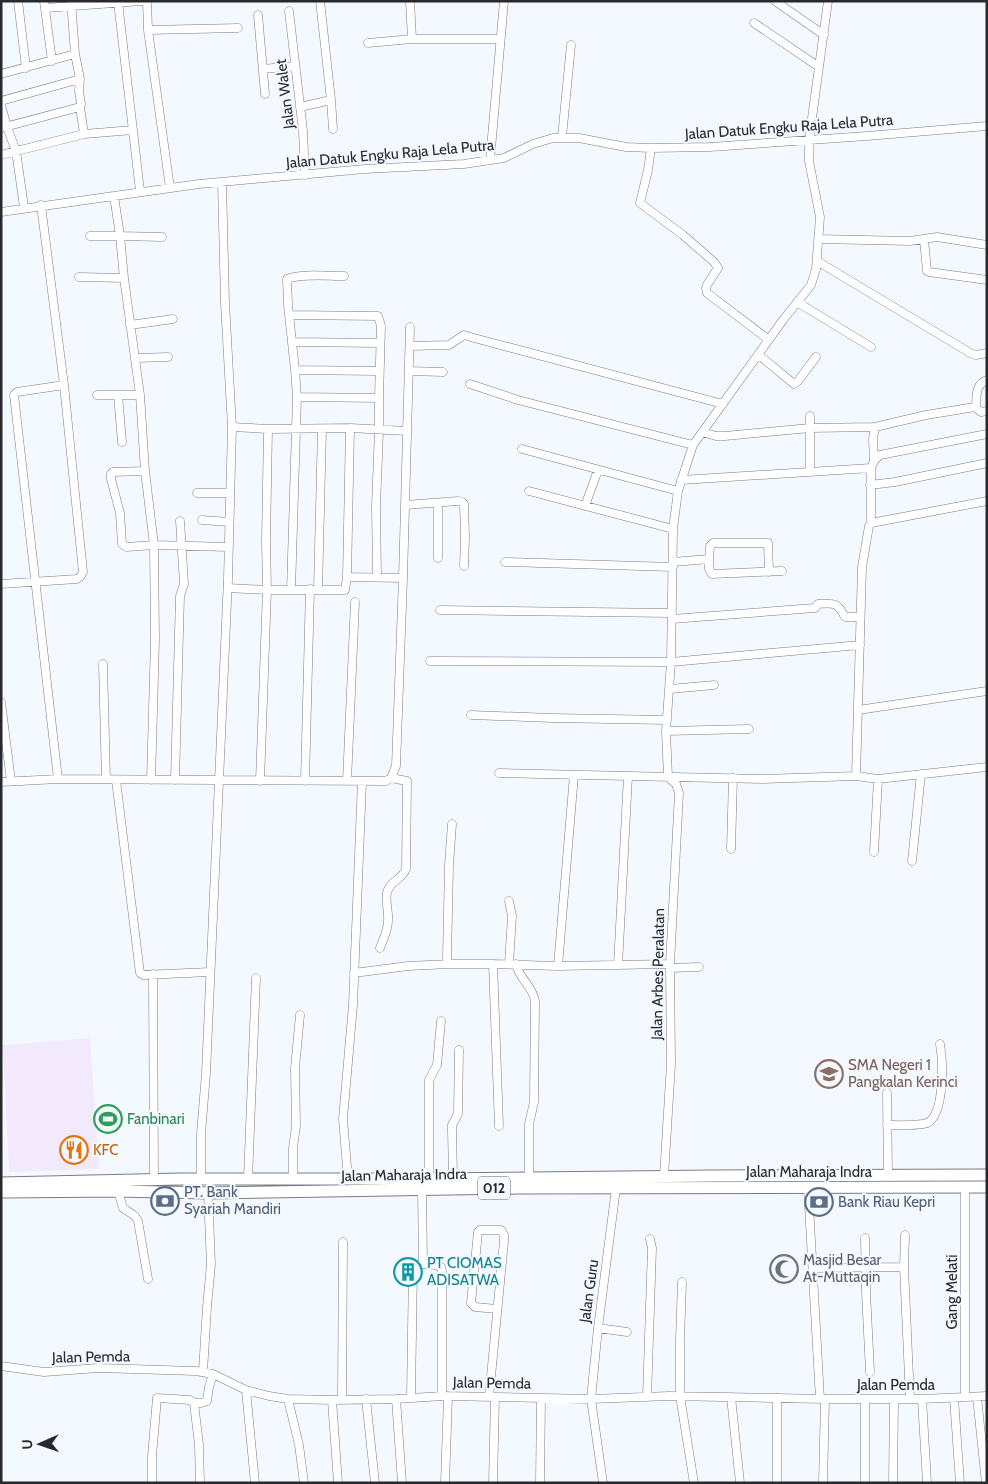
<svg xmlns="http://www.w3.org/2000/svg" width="988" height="1484" font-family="Cabin,sans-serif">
<rect width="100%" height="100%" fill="#f4f8ff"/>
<path fill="#f3e9fd" d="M90,1038L99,1169L9,1172L3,1045Z"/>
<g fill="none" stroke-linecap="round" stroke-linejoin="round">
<defs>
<path id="minor" d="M18,1L26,68
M44,1L52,61
M147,1L148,30L170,188
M320,1L331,100
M410,1L412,39
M775,1L824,35
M118,2L140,191
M45,8L141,1
M289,11L303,131L305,175
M258,15L265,94
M754,23L819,67
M148,30L238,28
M368,43L412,39H500
M263,69L295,66
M1,74L75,54
M1,101L80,79
M1,105L7,127L16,151L24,207
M80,107L84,134
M300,107L331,100L333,129
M1,128L80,107L81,104L79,91L80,79L75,54L71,1
M562,137L571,45
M651,148L648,170L640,203L683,235L714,262L718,268L707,285L706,288L707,293L769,340
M1,155L84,134L133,130
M490,160L504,1
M114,196L120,236L124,278L140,395L145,471L154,545L229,547
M1,212L199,184L365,169L464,164L504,158L533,144L553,138H579L626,147L651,148L710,147L867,136L987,126
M90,236H120L162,237
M819,239L910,241L937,237L987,245
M924,240L927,271L929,272L987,280
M817,261L972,354L976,355L987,353
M79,277L124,278
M797,302L871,347
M290,315L378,316L381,326L379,398V431L376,506L377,577
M130,325L173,319
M292,342L380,343
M410,346L449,345L464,335L474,338L723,404
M759,355L794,384L798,381L816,357
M136,358L168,357
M295,370L379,371
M409,371L443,372
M470,384L518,400L693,445
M97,395H140
M118,395L122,442
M297,397L379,398
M975,407L976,406C977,394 975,385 987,380
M232,427L268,429L350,428L407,431
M702,432L716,436H725L810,428L875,427
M522,449L678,491
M874,461L873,439L875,427L926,415L975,407L981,412L987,411
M145,471L113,472L111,474V479L120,513L122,544L127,547L154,545L155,640L151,780
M810,471V416
M681,480L871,468
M870,485L895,482L987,463
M529,491L673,529
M197,493H230
M438,503V558
M405,505L458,501L462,502L464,504L465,537L464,566
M585,506L598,470
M202,520L229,522
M871,523V468L874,461L880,455L987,434
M709,559V569L712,574L782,571
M505,562L673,567
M673,562L709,559L710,546L713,543H768L769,572
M347,577L403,578L410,327
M1,584L77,579L80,577L83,572L64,385L41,205
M228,588L267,590H345L347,577L350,428
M291,590L297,397L295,370L288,305L287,279C301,273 328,276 344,276
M318,590L322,429
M440,610L672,613
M672,619L815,608L818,604C835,603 837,602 845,617H860
M430,661L671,662L860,645
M103,664L106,779
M670,689L714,685
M1,702L11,781
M858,710L987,691
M471,715L552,718L667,720
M666,731L749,729
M499,773L762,779L856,776L878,779L987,767
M856,776L862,567L869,526L871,523L987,501
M668,777L666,731L671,662L673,529L678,491L693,445L783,320L811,285L816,269L820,217L809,161V140L828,1
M391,778L396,766L403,578
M58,779L14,395L17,392L64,385
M116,780L140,973L143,975L210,972
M175,780L180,596L184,584L180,521
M260,781L267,590L266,541L268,429
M305,781L310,589
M347,781L355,602
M1,782L58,779L386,781L391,778L407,781L406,869C402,880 389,881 387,893C385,902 389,912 388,921C388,930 383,940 380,948
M452,824L449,865L447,959L449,964H493L558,966L670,964
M731,849L733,778
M874,852L878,779
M912,861L921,774
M493,964L499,1126
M509,964L512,916L509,901
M516,964C519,979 533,986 535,1001L534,1102L529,1124V1177
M618,965L628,776
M558,966L574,775
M670,968L699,967
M354,973L408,966L449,964
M153,974L154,1179
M887,1093L888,1176
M887,1125C896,1125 920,1126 927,1123C945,1115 943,1061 940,1044
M664,1176L671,1064L670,964L679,793L676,784L668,777
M453,1178L452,1129V1125L458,1114L459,1050
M201,1179V1134L206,1073L228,579L232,427L225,303L222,182
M248,1179L256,978
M293,1179V1148L296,1126L295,1068L300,1015
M348,1179L343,1119L353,1005L362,781
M429,1179V1080L437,1065L441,1021
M808,1188L820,1399
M422,1190L423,1264
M118,1191L123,1208L135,1216L138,1221L148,1279
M905,1235L904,1267L910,1399
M865,1238L866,1292L870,1372
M813,1268L904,1267
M682,1282L680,1339V1396L694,1483
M598,1328L627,1332
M1,1366L44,1372L98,1368L196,1371L213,1374L246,1390L269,1396L288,1399L332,1400L396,1399L442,1396L591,1399L669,1396L825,1399H922L987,1396
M203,1371L207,1307L211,1264L208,1193
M246,1390L255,1483
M411,1397L413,1267L414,1265C422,1264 434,1263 441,1267L442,1271V1396
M489,1397L504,1241V1235L501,1230H480L478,1232L471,1303L475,1307L497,1309
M647,1397L652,1248L650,1239
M731,1397L740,1483
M965,1397V1187
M977,1397L986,1483
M777,1398V1483
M954,1398L960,1483
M288,1399L299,1445L304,1483
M366,1399L375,1483
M396,1399L402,1483
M865,1399V1483
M922,1399L927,1483
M332,1400L338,1483
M342,1400L343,1242
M194,1403H201L207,1401L209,1387L213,1374
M152,1483V1456L157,1398L190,1400L194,1403L199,1445L200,1483
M445,1483L448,1396
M493,1483L495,1397
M540,1483L541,1398
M603,1483L591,1399L598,1328L616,1188
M823,1483L825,1399
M893,1483L894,1399"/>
<path id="highway" d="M1,1183L180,1179H429L711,1176L987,1175
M1,1192L118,1191L208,1193L517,1188L987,1187"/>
</defs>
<use href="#minor" stroke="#797c83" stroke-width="9"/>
<use href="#highway" stroke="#797c83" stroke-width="13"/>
<use href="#minor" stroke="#fff" stroke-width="8"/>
<use href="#highway" stroke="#fff" stroke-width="11"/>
</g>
<defs>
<symbol id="school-ring" viewBox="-11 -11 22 22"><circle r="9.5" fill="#f4f8ff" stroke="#8d6e63" stroke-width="1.5"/><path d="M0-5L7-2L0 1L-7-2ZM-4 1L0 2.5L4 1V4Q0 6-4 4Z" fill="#8d6e63"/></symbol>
<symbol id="stadium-ring" viewBox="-11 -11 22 22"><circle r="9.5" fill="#f4f8ff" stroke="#2e9e5b" stroke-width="1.5"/><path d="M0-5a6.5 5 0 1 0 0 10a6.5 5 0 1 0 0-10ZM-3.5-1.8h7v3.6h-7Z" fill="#2e9e5b"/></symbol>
<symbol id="restaurant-ring" viewBox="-11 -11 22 22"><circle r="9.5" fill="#f4f8ff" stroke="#e8710a" stroke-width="1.5"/><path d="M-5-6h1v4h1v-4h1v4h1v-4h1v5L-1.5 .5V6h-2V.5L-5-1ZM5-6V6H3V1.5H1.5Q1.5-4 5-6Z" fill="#e8710a"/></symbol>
<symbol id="bank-ring" viewBox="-11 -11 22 22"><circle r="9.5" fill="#f4f8ff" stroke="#5c6f8a" stroke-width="1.5"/><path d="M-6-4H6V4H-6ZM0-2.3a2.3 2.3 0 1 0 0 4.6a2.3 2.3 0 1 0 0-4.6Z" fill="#5c6f8a"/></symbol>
<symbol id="mosque-ring" viewBox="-11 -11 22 22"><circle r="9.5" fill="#f4f8ff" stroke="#6b7280" stroke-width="1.5"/><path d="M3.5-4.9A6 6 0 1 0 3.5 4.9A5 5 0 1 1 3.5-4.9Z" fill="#6b7280"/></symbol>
<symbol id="building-ring" viewBox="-11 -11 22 22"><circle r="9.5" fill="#f4f8ff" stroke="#0f9aa8" stroke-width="1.5"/><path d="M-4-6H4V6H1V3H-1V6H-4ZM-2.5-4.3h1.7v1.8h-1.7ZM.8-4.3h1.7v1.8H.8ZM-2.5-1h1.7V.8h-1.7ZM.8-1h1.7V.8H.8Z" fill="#0f9aa8"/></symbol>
</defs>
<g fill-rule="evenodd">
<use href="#school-ring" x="813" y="1058" width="32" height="32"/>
<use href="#stadium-ring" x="92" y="1103" width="32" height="32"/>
<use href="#restaurant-ring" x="58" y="1134" width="32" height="32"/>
<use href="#bank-ring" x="149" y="1185" width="32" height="32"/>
<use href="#bank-ring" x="803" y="1186" width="32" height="32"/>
<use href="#mosque-ring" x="768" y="1253" width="32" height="32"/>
<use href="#building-ring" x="392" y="1256" width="32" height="32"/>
</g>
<g text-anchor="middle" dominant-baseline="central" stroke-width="4" stroke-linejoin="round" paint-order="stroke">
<rect fill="#f4f8ff" stroke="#65676b" stroke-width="1" x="478" y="1176.5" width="32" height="23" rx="4"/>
<g font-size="14" font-weight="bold" fill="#28292c">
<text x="494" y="1188">012</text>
</g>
<g font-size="15" fill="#28292c" stroke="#f4f8ff">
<text transform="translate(285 94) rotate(-97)">Jalan Walet</text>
<text transform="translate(789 127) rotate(-4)">Jalan Datuk Engku Raja Lela Putra</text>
<text transform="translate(390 154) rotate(-5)">Jalan Datuk Engku Raja Lela Putra</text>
<text transform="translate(658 974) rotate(-89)">Jalan Arbes Peralatan</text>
<text x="809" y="1172">Jalan Maharaja Indra</text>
<text transform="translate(404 1175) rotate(-1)">Jalan Maharaja Indra</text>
<text transform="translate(589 1291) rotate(-82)">Jalan Guru</text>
<text transform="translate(952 1292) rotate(-90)">Gang Melati</text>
<text transform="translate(91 1357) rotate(-1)">Jalan Pemda</text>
<text transform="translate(492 1383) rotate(1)">Jalan Pemda</text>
<text x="896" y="1385">Jalan Pemda</text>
</g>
<g font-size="15" fill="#785e54" stroke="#f4f8ff" text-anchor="start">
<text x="848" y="1065">SMA Negeri 1<tspan x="848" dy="17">Pangkalan Kerinci</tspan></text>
</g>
<g font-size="15" fill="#27864d" stroke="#f4f8ff" text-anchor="start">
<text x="127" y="1119">Fanbinari</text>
</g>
<g font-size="15" fill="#c56008" stroke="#f4f8ff" text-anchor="start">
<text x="93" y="1150">KFC</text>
</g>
<g font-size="15" fill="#4e5e75" stroke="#f4f8ff" text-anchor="start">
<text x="184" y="1192">PT. Bank<tspan x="184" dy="17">Syariah Mandiri</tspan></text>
<text x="838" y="1202">Bank Riau Kepri</text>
</g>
<g font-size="15" fill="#5b616d" stroke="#f4f8ff" text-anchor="start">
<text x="803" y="1260">Masjid Besar<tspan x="803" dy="17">At-Muttaqin</tspan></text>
</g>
<g font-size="15" fill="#0d838f" stroke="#f4f8ff" text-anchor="start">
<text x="427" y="1263">PT CIOMAS<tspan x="427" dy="17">ADISATWA</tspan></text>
</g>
</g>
<rect width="988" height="1484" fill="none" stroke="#28292c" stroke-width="5"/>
<g transform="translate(40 1444) rotate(268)" stroke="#f4f8ff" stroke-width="4" paint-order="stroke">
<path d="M0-4L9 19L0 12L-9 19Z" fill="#28292c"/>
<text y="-8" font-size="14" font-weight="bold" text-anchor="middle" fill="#28292c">U</text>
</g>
</svg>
